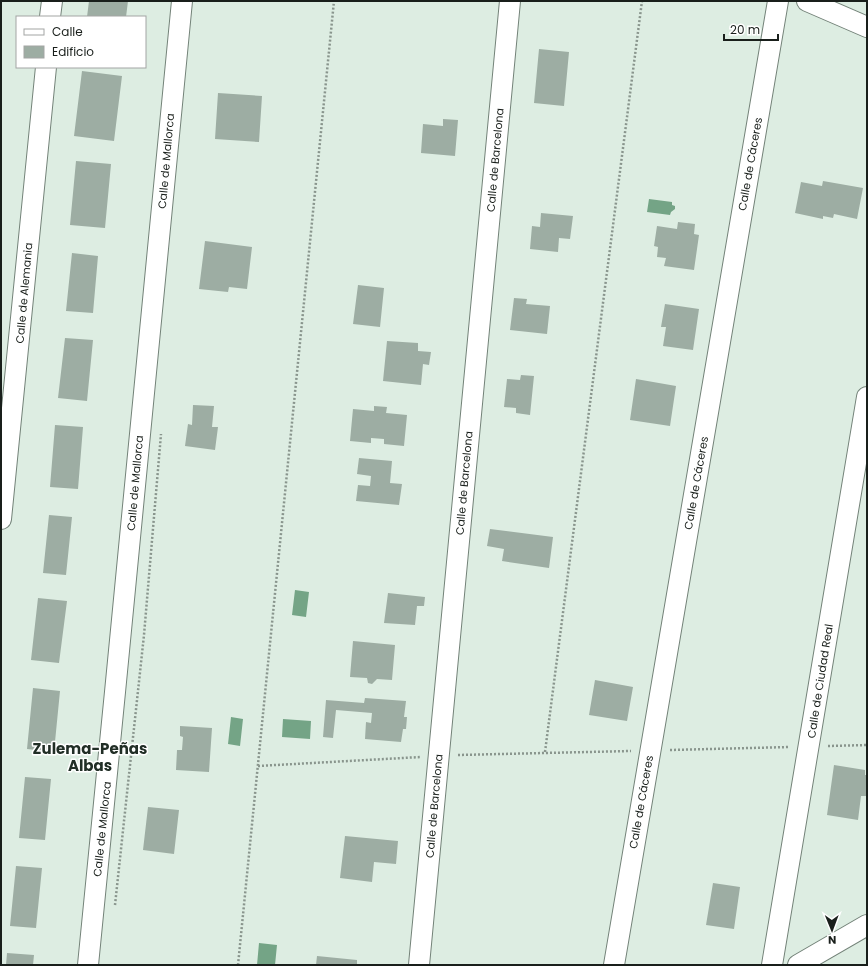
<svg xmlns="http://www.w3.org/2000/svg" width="868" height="966" font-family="Poppins,sans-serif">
<rect width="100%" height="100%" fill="#ddede2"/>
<path fill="#74a486" d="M649,199L672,202V205L675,206V209L671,212L670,215L647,212Z
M295,590L309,592L306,617L292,615Z
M231,717L243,719L240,746L228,744Z
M283,719L311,721L310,739L282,737Z
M259,943L277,945L275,965H257Z"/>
<path fill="#9dada3" d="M89,1H128L126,17H87Z
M539,49L569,52L564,106L534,103Z
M82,71L122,76L114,141L74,136Z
M218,93L262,96L259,142L215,139Z
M443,119L458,120L455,156L421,153L423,124L443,126Z
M76,161L111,164L105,228L70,225Z
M823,181L863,188L857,219L834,214L833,218L823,216V219L795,213L801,182L822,186Z
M541,213L573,216L570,239L559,238L558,252L530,249L532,226L540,227Z
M678,222L695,224L694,234L699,235L694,270L664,266L666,258L657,257L658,247L654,246L657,226L677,229Z
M205,241L252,247L247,289L229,287L228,292L199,289Z
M72,253L98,256L93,313L66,311Z
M358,285L384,288L380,327L353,324Z
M514,298L527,299L526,304L550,306L547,334L510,330Z
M665,304L699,309L693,350L663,346L666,327H661Z
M65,338L93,340L87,401L58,398Z
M387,341L418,343V351L431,352L429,365L423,364L421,385L383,381Z
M521,375L534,376L530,415L516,413V408L504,407L507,379L520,380Z
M636,379L676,386L670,426L630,420Z
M193,405L214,406L212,427H218L215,450L185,446L188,424L192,425Z
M374,406L387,407L386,413L407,415L404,446L384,444V439L371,438V443L350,441L353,409L374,411Z
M55,425L83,427L78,489L50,487Z
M359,458L392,461L390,483L402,484L399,505L356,501L358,485L370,486L371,476L357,474Z
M49,515L72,517L66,575L43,573Z
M490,529L553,537L549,568L502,561L504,549L487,546Z
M388,593L425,597L424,606H417L415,625L384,623Z
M38,598L67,601L59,663L31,660Z
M353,641L395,645L392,680L377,679L372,684L368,683L367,678L350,677Z
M595,680L633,687L627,721L589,715Z
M33,688L60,691L54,752L27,749Z
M365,698L406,701L404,717H407L406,729H403L401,742L365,739L366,722L371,723L372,713L336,710L333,738L323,737L326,700L364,703Z
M180,726L212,728L209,772L176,770L177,750H182L183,737L180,736Z
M834,765L865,770V775H867V796H861L858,820L827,815Z
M25,777L51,779L45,840L19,838Z
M148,807L179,810L174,854L143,850Z
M345,836L398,841L396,864L374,862L372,882L340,878Z
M16,866L42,868L36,928L10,926Z
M713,883L740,887L734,929L706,925Z
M7,953L34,955L33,965H6Z
M317,956L357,960V965H316Z"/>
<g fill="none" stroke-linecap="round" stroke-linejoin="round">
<defs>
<path id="minor" d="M807,1L867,27
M50,17L52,1
M1,519L46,67
M88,965L115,692L182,1
M419,965L510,1
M614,965L778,1
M772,965L867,397
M798,965L867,925"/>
</defs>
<use href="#minor" stroke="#738278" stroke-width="22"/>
<path stroke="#89958d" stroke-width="2.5" stroke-dasharray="2 2" stroke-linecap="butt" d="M828,746L867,745
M670,750L789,747
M545,752L642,1
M458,755L631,751
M258,766L421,757
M115,905L144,635L161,434
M238,965L334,1"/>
<use href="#minor" stroke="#fff" stroke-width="20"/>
</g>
<g text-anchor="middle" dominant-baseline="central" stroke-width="3" stroke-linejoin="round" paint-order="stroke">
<g font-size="11" fill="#191f1b" stroke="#fff">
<text transform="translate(495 160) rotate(-85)">Calle de Barcelona</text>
<text transform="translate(166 161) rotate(-85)">Calle de Mallorca</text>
<text transform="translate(750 164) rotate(-80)">Calle de Cáceres</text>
<text transform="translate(24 293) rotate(-85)">Calle de Alemania</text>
<text transform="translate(135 483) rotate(-85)">Calle de Mallorca</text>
<text transform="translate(464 483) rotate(-85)">Calle de Barcelona</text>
<text transform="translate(696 483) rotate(-80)">Calle de Cáceres</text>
<text transform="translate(820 681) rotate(-81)">Calle de Ciudad Real</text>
<text transform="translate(641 802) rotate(-80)">Calle de Cáceres</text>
<text transform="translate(434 806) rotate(-85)">Calle de Barcelona</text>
<text transform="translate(102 829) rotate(-84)">Calle de Mallorca</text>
</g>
<g font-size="15" font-weight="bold" fill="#212e26" stroke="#fff">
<text x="90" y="748">Zulema-Peñas<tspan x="90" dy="17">Albas</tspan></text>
</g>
</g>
<rect width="868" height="966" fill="none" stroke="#191f1b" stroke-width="4"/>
<rect x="16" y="16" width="130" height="52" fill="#ffffff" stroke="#a3a5a4"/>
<rect x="24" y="29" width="20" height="6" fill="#ffffff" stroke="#a3a5a4"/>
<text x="52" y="36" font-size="12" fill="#191f1b">Calle</text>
<rect x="24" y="46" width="20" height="12" fill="#9dada3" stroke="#a3a5a4"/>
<text x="52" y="56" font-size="12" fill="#191f1b">Edificio</text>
<g transform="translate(832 930) rotate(179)" stroke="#ffffff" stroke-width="3" paint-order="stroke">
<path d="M0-3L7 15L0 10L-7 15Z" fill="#191f1b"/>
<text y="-6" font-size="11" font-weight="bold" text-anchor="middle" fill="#191f1b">N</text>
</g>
<path d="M724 34v6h54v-6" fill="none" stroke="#191f1b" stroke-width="2"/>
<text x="730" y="34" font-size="12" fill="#191f1b" stroke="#ffffff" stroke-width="3" paint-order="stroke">20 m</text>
</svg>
